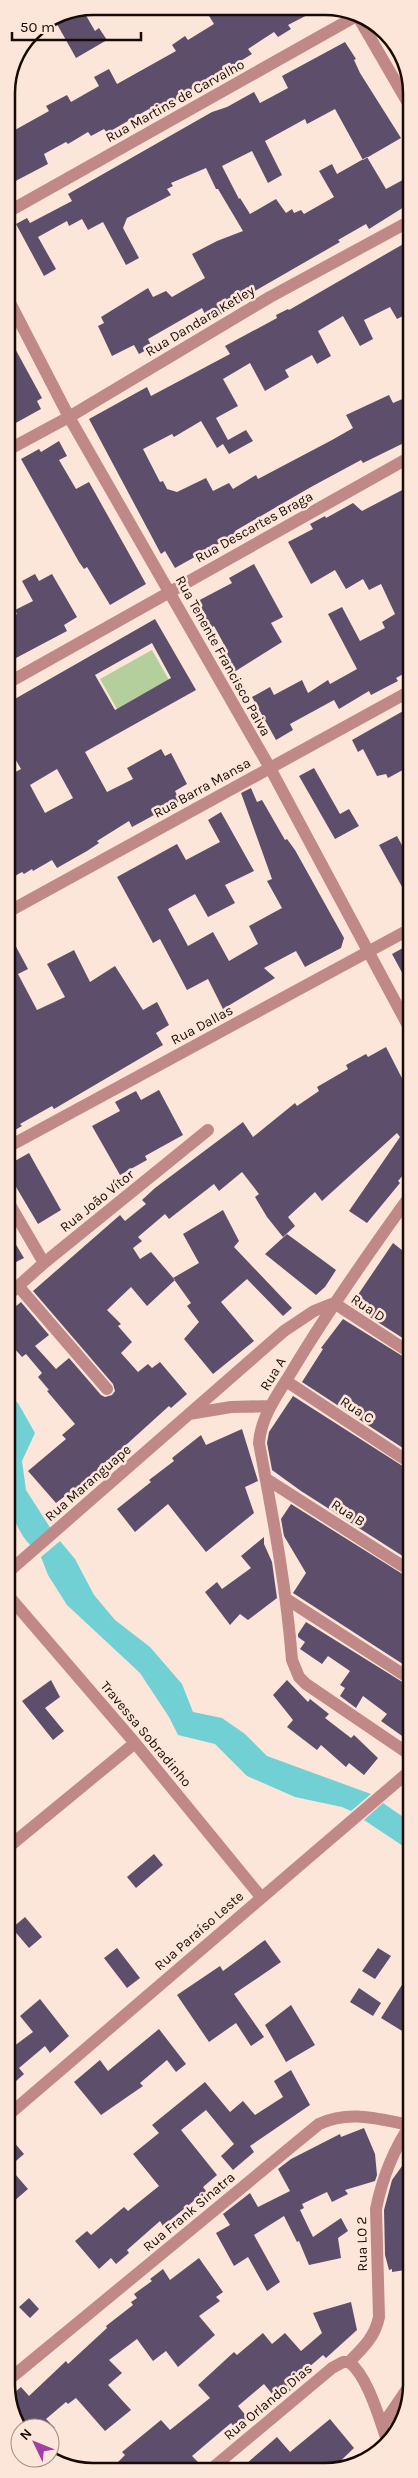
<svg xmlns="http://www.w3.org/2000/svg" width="418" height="2478" font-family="Karla,sans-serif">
<rect width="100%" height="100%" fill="#fce6da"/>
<path fill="#b4cf9b" d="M152,650L169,680L117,709L100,679Z"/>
<path fill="#70d0d4" d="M6,1394L18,1403L35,1433L22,1461L26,1490L51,1529L31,1546C5,1520 0,1463 11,1429L6,1425Z
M60,1541L75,1559L94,1595L115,1620L150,1647L182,1684L193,1712L222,1718L245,1734L267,1756L371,1794L351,1811L342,1807L295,1797L247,1776L215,1744L178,1735L169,1717L140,1673L67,1605L48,1575L41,1557Z
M383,1803L412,1823V1852L364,1820Z"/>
<path fill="#5d4f6c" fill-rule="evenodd" d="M317,10L288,25L291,29L278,37L274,32L248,49L252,54L170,104L169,102L150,111L149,109L107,133L104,129L91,136L88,132L68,144L66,142L44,154L48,164L6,186V135L49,111L46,106L67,95L71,102L99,86L94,77L109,69L117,84L176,51L172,45L185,36L188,40L214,24L206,11Z
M77,12H84L95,31L99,28L107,40L76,58L53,17L60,13Z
M345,42L356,59L354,60L360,73L401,138L363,160L335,109L307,124L305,119L265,141L282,175L268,183L252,151L222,166L239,199L240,198L250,214L276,199L286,213L292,209L294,213L301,210L304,214L334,197L319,171L332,164L337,174L367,157L386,189L412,175V202L369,229L366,224L338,240L340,242L220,311L222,314L208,321L202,308L148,339L152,347L139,354L134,345L112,356L98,326L104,323L101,317L148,288L153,297L166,291L172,297L205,278L192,254L217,241L243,231L218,189H216L206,168L171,183L173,186L167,189L171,195L127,218L123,228L139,258L126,265L103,222L88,230L82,219L69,226L67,221L38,237L56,269L44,276L16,224L27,218L30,223L72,201L68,194L212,112L227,107L254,92L260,103L288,88L282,76Z
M412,239V299L406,302L409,313L397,319L390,307L364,320L373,339L360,346L343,316L318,331L331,356L317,364L312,355L285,370L289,377L265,391L250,363L223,379L238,406L216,418L228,440L246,430L253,441L229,454L223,444L217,448L201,421L174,437L172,434L143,449L160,482L163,481L167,489L177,492L206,478L213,491L229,483L233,489L256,475L258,479L332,440L353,428L346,415L389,395L393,403L412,395V439L363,463L361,460L311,487L235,531L236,534L175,568L165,551L161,554L89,419L147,387L151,396L230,354L225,346L277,318L276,315L288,309L289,310Z
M6,332L42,398L37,401L41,409L12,425L6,416Z
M59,441L67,456L59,460L76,489L89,482L146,584L110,605L87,567L84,569L79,562L21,459L39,449L41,452Z
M408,487L412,494V672H407L396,678L398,681L371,695L369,691L339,709L334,700L290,724L293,730L276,740L252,697L270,687L274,695L302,680L308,693L328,680L330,684L357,669L328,614L342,607L360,641L385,628L382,622L395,614L381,584L369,590L363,579L346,589L335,570L311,584L288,542L313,529L310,524L325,516L326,518L353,503L362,511Z
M254,564L283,617L271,623L282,642L231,674L219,653L226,648L214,626L206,630L192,604L232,583L229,578Z
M35,574L39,581L52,574L77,617L64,625L67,631L16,658L6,642V630L13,626L9,619L17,614L15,610L33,601L22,581Z
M155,619L196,690L85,752L107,792L133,779L127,768L161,749L165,756L171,753L187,784L175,791L180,801L132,827L129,821L97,841L99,843L87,851L57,868L52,860L33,871L32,869L24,874L22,872L6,881V777L21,769L6,743V704ZM152,643L171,678L115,710L95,675ZM57,769L73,798L45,813L30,785Z
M412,706V765L388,778L386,774L377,776L363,749L358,752L352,740Z
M314,768L340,814L349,809L359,826L335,839L299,776Z
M251,788L257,802L262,800L285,840L287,839L295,850L344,938L341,948L305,967L296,951L264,968L275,978L223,1009L208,979L187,990L160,939L153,943L117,877L177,844L186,860L220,842L208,820L221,812L254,871L225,885L235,903L208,917L195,894L168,909L188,946L213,932L229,961L258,944L249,926L282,908L267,881L272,879L241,793Z
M397,836L412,864V905L379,845Z
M6,928L28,969L18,974L37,1010L65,997L47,964L74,950L90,982L115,966L143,1010L157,1002L169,1025L156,1033L163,1045L54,1109L52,1106L20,1124L22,1126L6,1135Z
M412,943V991L392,954Z
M386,1047L406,1086L412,1083V1165L398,1181L400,1183L367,1223L349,1211L400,1137L397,1133L322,1201L315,1192L288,1217L295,1226L283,1237L267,1217L255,1197L259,1194L242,1172L219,1191L214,1184L169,1219L165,1214L138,1237L142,1241L133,1248L140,1259L151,1252L175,1280L147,1306L131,1287L107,1310L121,1324L118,1326L132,1342L121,1353L138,1372L148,1364L152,1368L160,1362L187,1394L171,1408L169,1406L95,1473L56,1503L28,1471L66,1439L62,1435L75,1424L47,1391L49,1390L38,1377L42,1373L26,1354L22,1357L6,1339V1314L21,1302L49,1335L35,1346L56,1369L69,1358L101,1395L105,1397L112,1395L115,1391L113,1384L33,1291L120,1215L125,1221L146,1204L142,1200L155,1188L243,1122L253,1137L295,1103L297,1106L319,1091L317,1087L348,1069L346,1065L366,1054L368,1057Z
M159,1090L183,1135L145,1156L147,1160L120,1175L92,1126L120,1111L115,1102L136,1091L141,1100Z
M29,1153L61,1210L38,1224L6,1170V1166Z
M223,1210L239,1241L234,1247L292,1308L283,1316L247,1279L221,1302L254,1341L213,1374L184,1339L199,1322L187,1306L191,1303L173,1278L199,1263L183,1234Z
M6,1228L24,1258L6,1267Z
M287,1234L336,1270L325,1287L316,1295L265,1254Z
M393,1243L412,1258V1344L351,1305Z
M343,1319L412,1362V1454L302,1382L323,1349L321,1348Z
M293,1396L412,1472V1562L301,1491L272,1470L267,1443L269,1432Z
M242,1429L258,1481L245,1487L254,1513L206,1552L168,1504L135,1532L117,1509L151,1482L149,1480L174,1461L172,1458L201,1435L206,1445Z
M291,1504L412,1580V1670L293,1593L306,1573L284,1536L281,1519Z
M264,1537V1544L272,1562L277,1598L248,1620L240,1614L230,1625L205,1592L217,1582L222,1589L251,1568L241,1556Z
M306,1622L412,1688V1743L381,1721L387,1714L363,1696L356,1708L340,1696L345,1688L340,1685L350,1671L328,1656L322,1664L300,1649L305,1642L298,1637V1634Z
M51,1680L60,1697L45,1708L64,1731L53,1740L22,1701Z
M287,1680L308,1702L310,1699L329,1714L325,1718L351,1738L354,1735L378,1758L364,1775L349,1763L346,1767L321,1745L317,1750L287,1727L293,1720L273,1695Z
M154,1854L163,1865L136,1888L127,1877Z
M25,1917L42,1937L29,1948L12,1928Z
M265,1940L281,1962L234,1994L264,2037L251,2046L236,2023L209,2042L177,1995L220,1966L223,1971Z
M117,1948L140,1978L127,1988L104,1958Z
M378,1948L391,1956L375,1979L362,1971Z
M412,1969V2037L381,2018Z
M359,1988L381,2003L373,2016L350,2002Z
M40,1999L69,2036L50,2053L45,2046L19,2068L24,2074L6,2090V2052L33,2032L20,2016Z
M291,2005L315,2045L286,2062L265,2025Z
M159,2029L186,2064L176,2072L167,2060L140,2083L143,2086L101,2115L74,2082L100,2060L108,2071Z
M291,2070L310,2105L250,2146L254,2152L233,2170L221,2156L234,2144L206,2110L181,2130L217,2175L203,2187L206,2191L163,2226L160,2221L127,2250L129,2253L116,2264L111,2258L99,2269L75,2241L87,2231L91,2235L124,2207L128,2211L159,2186L133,2154L159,2133L152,2125L205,2082L230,2112L243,2101L255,2115L283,2097L274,2081Z
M364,2128L375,2154L377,2175L375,2181L345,2190L348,2194L332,2202L327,2192L302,2204L304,2208L300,2210L313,2237L341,2218L348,2231L338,2238L341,2258L309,2265L299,2241L297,2242L284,2216L254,2235L280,2282L267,2291L248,2257L234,2266L216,2233L230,2225L223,2214L250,2193L258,2207L290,2191L278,2169L291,2159L340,2134L341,2137Z
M6,2133L24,2154L9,2167L28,2189L6,2208Z
M412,2152V2269L392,2272V2269L389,2270L385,2255L384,2210L392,2180Z
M199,2258L223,2292L216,2297L220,2301L199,2316L215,2335L178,2367L166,2351L153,2361L137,2339L109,2360L122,2373L108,2385L131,2410L105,2431L76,2398L68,2404L66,2402L46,2419L55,2428H22L15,2412L18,2410L9,2397L21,2387L29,2396L66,2361L68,2364L107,2328L106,2326L133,2305L131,2302L137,2298L134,2294L152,2281L150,2279L163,2269L170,2280Z
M29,2298L39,2309L30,2318L19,2307Z
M351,2302L357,2330L326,2358L323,2355L287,2386L291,2390L277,2400L264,2384L238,2406L248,2418L236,2429L231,2423L192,2456L199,2463L192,2470L111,2469L125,2455L122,2452L161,2420L170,2430L210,2398L198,2385L234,2352L237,2355L263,2333L272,2344L285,2333L301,2351L322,2333L313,2313Z
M330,2419L354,2448L329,2472L238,2471L277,2437L290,2452Z"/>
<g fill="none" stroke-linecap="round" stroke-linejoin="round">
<path stroke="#c08987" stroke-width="12" d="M357,15L412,110
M6,213L358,15
M6,295L69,417L270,768L412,1033
M6,451L69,417L270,297L412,220
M6,684L412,456
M6,913L412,690
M6,1148L412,928
M412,1193C370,1251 329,1309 292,1371C278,1394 261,1416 259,1443C273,1518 286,1584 292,1660L299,1677L306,1684L412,1756
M6,1198L44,1263
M19,1287L107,1389
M6,1297L44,1263L208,1130
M286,1381L412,1464
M189,1414L231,1407L271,1406
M268,1480L412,1572
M6,1574L284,1331L314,1311L334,1303L412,1354
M6,1593L135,1743L261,1897
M288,1600L412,1680
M6,1849L135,1743
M6,2117L412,1769
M349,2362C363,2348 375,2337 379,2317L376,2209C382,2179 395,2147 412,2122
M349,2362C368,2376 380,2421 388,2443
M6,2382L319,2124C350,2110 377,2119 410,2125
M382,2426L412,2382
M210,2470L332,2368L343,2362H349"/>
</g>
<g text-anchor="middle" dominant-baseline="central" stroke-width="5" stroke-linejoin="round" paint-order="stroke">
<g font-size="14" fill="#170b05" stroke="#fce6da">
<text transform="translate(175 101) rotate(-29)">Rua Martins de Carvalho</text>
<text transform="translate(200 321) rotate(-31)">Rua Dandara Ketley</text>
<text transform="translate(254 527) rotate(-29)">Rua Descartes Braga</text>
<text transform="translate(223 656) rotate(61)">Rua Tenente Francisco Paiva</text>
<text transform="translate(202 788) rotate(-29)">Rua Barra Mansa</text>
<text transform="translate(202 1025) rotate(-28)">Rua Dallas</text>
<text transform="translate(97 1201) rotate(-39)">Rua João Vítor</text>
<text transform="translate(368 1308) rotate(33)">Rua D</text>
<text transform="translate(273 1374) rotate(-59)">Rua A</text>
<text transform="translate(357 1410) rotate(33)">Rua C</text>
<text transform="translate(88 1483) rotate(-41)">Rua Maranguape</text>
<text transform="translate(348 1513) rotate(33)">Rua B</text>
<text transform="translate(146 1734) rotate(50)">Travessa Sobradinho</text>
<text transform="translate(199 1931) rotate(-41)">Rua Paraíso Leste</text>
<text transform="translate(189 2212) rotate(-40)">Rua Frank Sinatra</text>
<text transform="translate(362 2244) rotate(-91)">Rua LO 2</text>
<text transform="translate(268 2402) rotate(-40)">Rua Orlando Dias</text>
</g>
</g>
<path d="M0 0H418V2478H0ZM93 15H325A78 78 0 0 1 403 93V2385A78 78 0 0 1 325 2463H93A78 78 0 0 1 15 2385V93A78 78 0 0 1 93 15Z" fill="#fce6da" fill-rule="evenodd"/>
<path fill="none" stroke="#170b05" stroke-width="2.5" d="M93 15H325A78 78 0 0 1 403 93V2385A78 78 0 0 1 325 2463H93A78 78 0 0 1 15 2385V93A78 78 0 0 1 93 15Z"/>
<g transform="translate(35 2443) rotate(313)"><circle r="24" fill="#fce6da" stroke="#a08e85"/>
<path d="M0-4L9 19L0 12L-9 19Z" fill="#a23fa5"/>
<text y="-8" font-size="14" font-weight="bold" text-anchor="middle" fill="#170b05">N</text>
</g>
<path d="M12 32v8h129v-8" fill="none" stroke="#170b05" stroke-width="2.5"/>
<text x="20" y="32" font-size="15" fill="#170b05" stroke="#fce6da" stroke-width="4" paint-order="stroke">50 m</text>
</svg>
